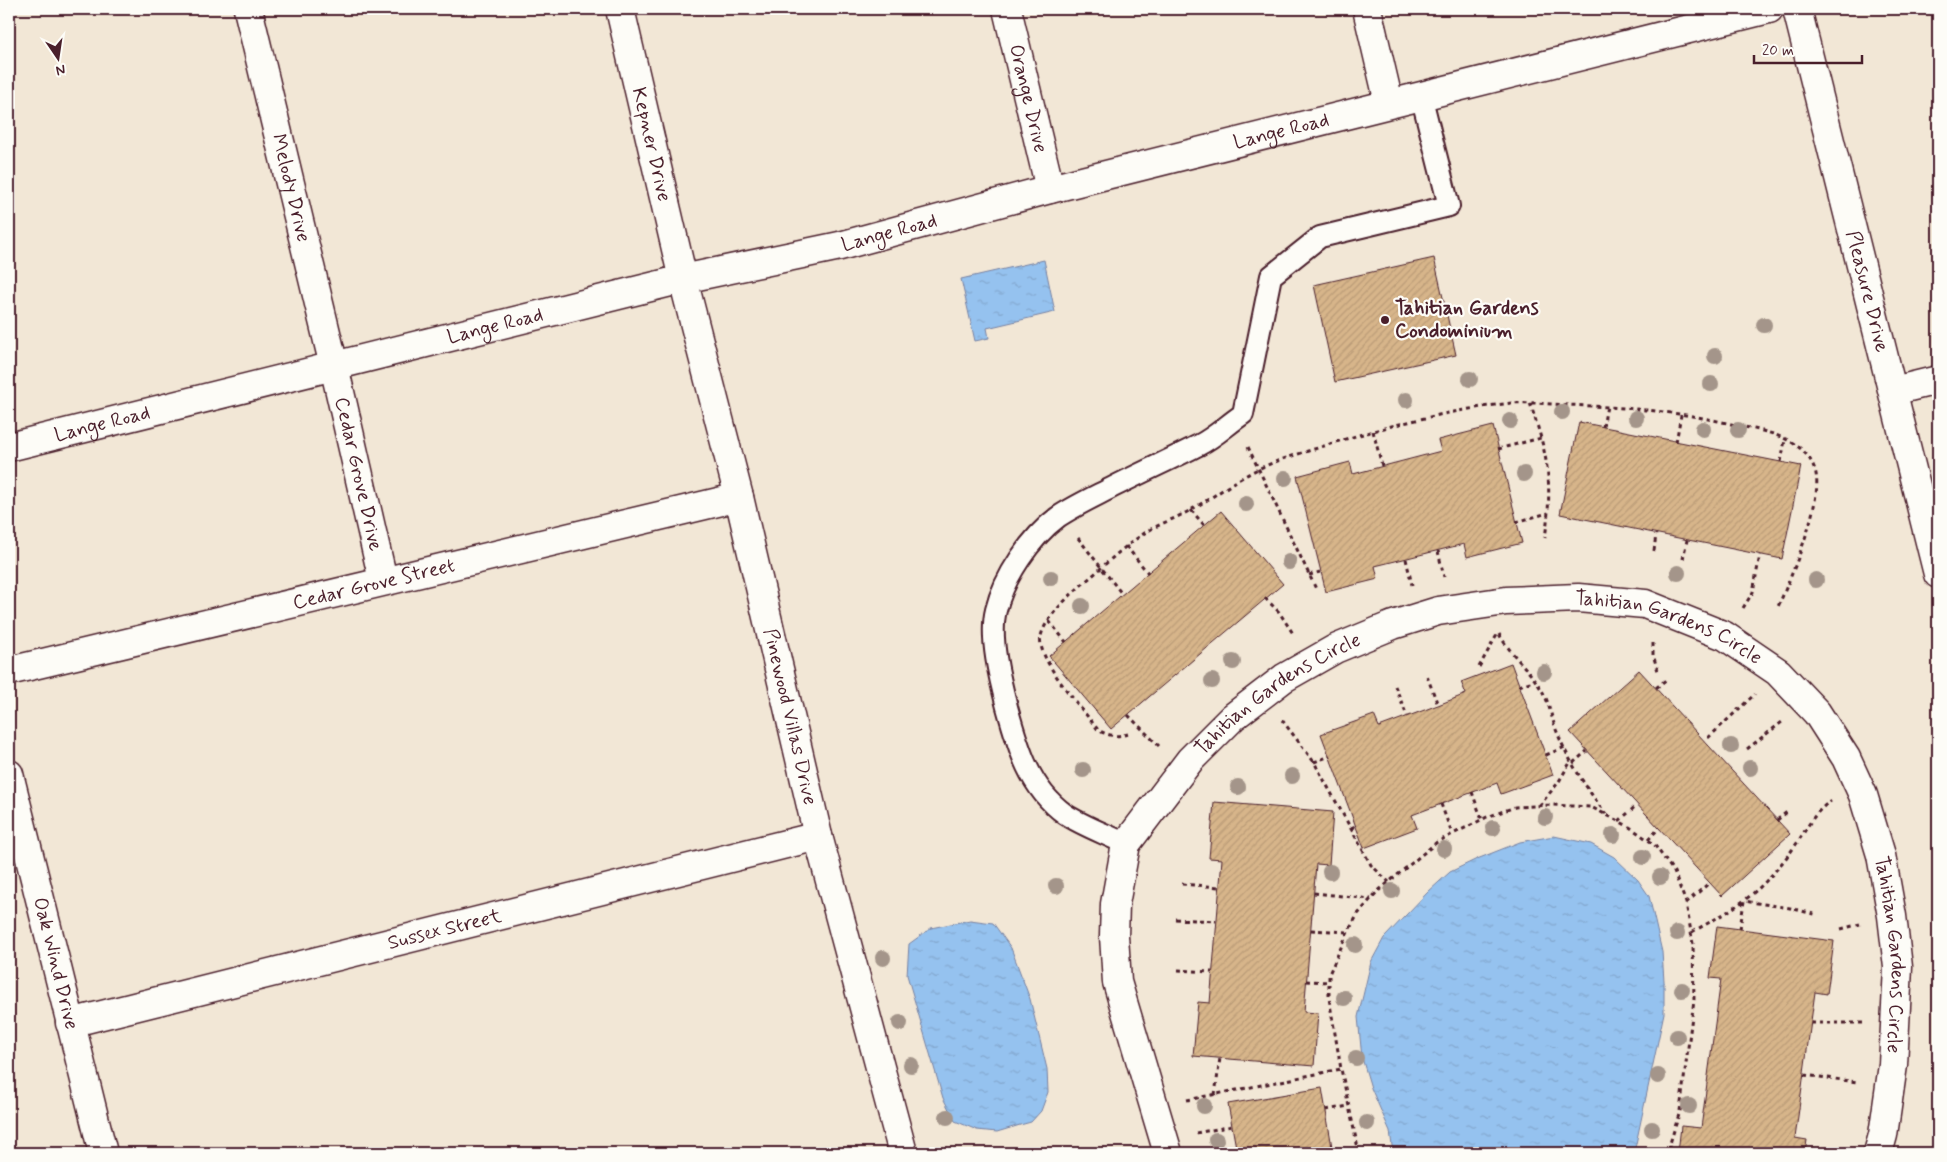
<svg xmlns="http://www.w3.org/2000/svg" width="1947" height="1162" font-family="Mynerve,sans-serif">
<defs>
<pattern id="water-ripples" width="26" height="14" patternUnits="userSpaceOnUse" patternTransform="scale(1.25)"><rect width="26" height="14" fill="#95c2ef"/><path d="M2 4q2-2 4 0t4 0M15 11q2-2 4 0t4 0" fill="none" stroke="#82a6cd"/></pattern>
<pattern id="building-hatch" width="6" height="6" patternUnits="userSpaceOnUse" patternTransform="scale(1.25)"><rect width="6" height="6" fill="#d7b58a"/><path d="M-1 1l2-2M0 6l6-6M5 7l2-2" fill="none" stroke="#ba9b77"/></pattern>
</defs>
<rect width="100%" height="100%" fill="#f2e7d6"/>
<filter id="ink" filterUnits="userSpaceOnUse"><feTurbulence type="fractalNoise" baseFrequency=".02" numOctaves="2"/><feDisplacementMap in="SourceGraphic" scale="10" xChannelSelector="R" yChannelSelector="G"/><feConvolveMatrix kernelMatrix="1 2 1 2 8 2 1 2 1" color-interpolation-filters="sRGB"/></filter>
<g filter="url(#ink)">
<path fill="url(#water-ripples)" stroke="#7781a1" d="M1044,260L1055,312L987,328L989,338L975,341L961,279Z
M1554,836L1591,844L1614,857L1638,880L1649,896L1662,952L1664,981V1013L1634,1153H1393L1390,1131L1371,1088L1362,1058L1358,1017L1371,962L1384,938L1428,892L1450,872L1477,859L1520,842Z
M970,920L993,923L1011,948L1030,999L1047,1069L1048,1092L1041,1111L1031,1122L1020,1125L997,1132L977,1130L955,1121L943,1098L907,975L909,944L931,928Z"/>
<path fill="url(#building-hatch)" stroke="#4a1f2b" d="M1434,258L1456,355L1335,382L1314,285Z
M1579,422L1801,466L1782,559L1560,514Z
M1493,426L1522,543L1467,557L1464,544L1375,566L1378,579L1326,592L1297,476L1350,462L1353,474L1441,451L1438,440Z
M1221,511L1283,584L1111,729L1049,656Z
M1511,663L1553,775L1501,794L1497,783L1412,815L1417,828L1364,848L1321,734L1374,715L1379,727L1438,705L1466,694L1461,682Z
M1639,670L1790,834L1722,896L1570,732Z
M1214,802L1333,812L1329,865L1316,864L1304,1012L1318,1013L1314,1066L1193,1056L1198,1002L1210,1003L1222,859L1209,858Z
M1717,926L1834,941L1827,994L1815,992L1795,1138L1807,1140L1805,1153H1678L1681,1126L1701,1128L1721,979L1710,978Z
M1322,1088L1333,1153H1237L1228,1104Z"/>
<g fill="none" stroke-linecap="round" stroke-linejoin="round">
<defs>
<path id="lane" d="M1126,844C1106,834 1083,826 1065,814C1029,788 1018,747 1007,707C1000,680 989,637 996,610C1004,577 1031,537 1058,517C1076,505 1096,496 1115,486C1143,472 1171,459 1199,445C1215,437 1228,424 1243,414L1271,276L1320,237L1449,206L1421,95"/>
<g id="street">
<path id="s1" d="M248,9L334,366L383,580"/>
<path id="s2" d="M620,9L683,279L739,497L818,836L903,1153"/>
<path id="s3" d="M1007,9L1050,189"/>
<path d="M1367,9L1389,103"/>
<path id="s4" d="M1797,9L1938,574"/>
<path d="M1893,391L1938,380"/>
<path id="s5" d="M9,447L683,279L840,246L1050,189L1769,9"/>
<path id="s6" d="M9,671L739,497"/>
<path id="s7" d="M9,774L103,1153"/>
<path id="s8" d="M70,1023L818,836"/>
<path id="s9" d="M1168,1153L1117,982L1114,936L1115,904L1126,844L1190,760L1233,717L1284,678L1335,649L1393,625L1438,611L1506,601L1578,598L1645,604L1725,636L1778,672L1817,713L1846,758L1863,795L1881,855L1892,916L1898,967L1893,1065L1883,1135L1878,1153"/>
</g>
</defs>
<use href="#lane" stroke="#4a1f2b" stroke-width="24"/>
<use href="#street" stroke="#4a1f2b" stroke-width="31"/>
<path stroke="#4a1f2b" stroke-width="3" stroke-dasharray="4 4" stroke-linecap="butt" d="M1530,403C1548,456 1553,482 1545,538
M1603,427L1607,406
M1373,431L1382,466
M1676,442L1681,415
M1248,447L1317,591
M1498,449L1541,438
M1781,462L1785,440
M1191,510L1204,525
M1516,522L1548,513
M1078,538L1122,594
M1126,546L1148,573
M1438,551L1444,577
M1654,551L1656,534
M1406,559L1412,585
M1683,559L1687,540
M1309,575L1320,572
M1265,598L1279,612L1294,635
M1743,608L1753,592L1760,555
M1049,621L1066,642
M1499,634C1512,657 1532,671 1545,696C1550,707 1552,720 1557,732C1569,762 1587,789 1606,814
M1653,643V655L1659,674
M1479,667L1497,635
M1427,676L1438,705
M1395,686L1407,716
M1519,686L1535,680
M1656,688L1667,679
M1128,715L1159,746
M1282,720L1314,762L1371,865L1389,882
M1128,734C1116,737 1109,736 1098,730C1084,710 1035,659 1041,636C1047,612 1082,585 1100,569C1116,554 1134,539 1153,528C1167,521 1181,516 1194,508C1215,496 1234,481 1256,470C1281,458 1310,451 1336,442C1390,425 1456,409 1512,403C1531,402 1550,404 1568,405C1622,407 1678,411 1731,424C1761,431 1803,435 1815,470C1825,500 1790,579 1777,609
M1708,738L1755,694
M1747,749L1782,722
M1546,755L1565,747
M1314,762L1330,756
M1573,763L1587,751
M1472,792L1482,820
M1441,804L1452,834
M1539,806L1558,783L1571,761
M1777,820L1787,812
M1619,821L1637,805
M1351,828L1356,826
M1648,840L1659,828
M1182,884L1219,887
M1314,893L1371,899
M1686,903L1709,883
M1175,919L1216,921
M1740,929L1744,901L1790,908L1817,915
M1841,929L1860,924
M1311,930L1348,932
M1692,932C1719,917 1746,903 1768,879C1778,868 1789,855 1797,843C1808,827 1814,812 1831,801
M1178,970L1212,972
M1306,981L1329,982
M1811,1023H1863
M1804,1075L1858,1082
M1215,1095L1220,1058
M1187,1100L1341,1069
M1326,1110L1349,1106
M1196,1133L1232,1126
M1359,1153L1341,1069L1329,998V974L1348,932L1358,914L1377,892L1437,842L1487,817L1515,807L1552,805L1591,807L1628,826L1654,844L1674,872L1686,903L1693,944L1694,1000L1680,1111L1667,1153"/>
<use href="#lane" stroke="#fdfcf7" stroke-width="20"/>
<use href="#street" stroke="#fdfcf7" stroke-width="28"/>
</g>
<g fill="#a4958a">
<circle cx="1764" cy="325" r="8"/>
<circle cx="1715" cy="356" r="8"/>
<circle cx="1470" cy="379" r="8"/>
<circle cx="1711" cy="384" r="8"/>
<circle cx="1406" cy="400" r="8"/>
<circle cx="1562" cy="412" r="8"/>
<circle cx="1636" cy="418" r="8"/>
<circle cx="1510" cy="421" r="8"/>
<circle cx="1703" cy="429" r="8"/>
<circle cx="1738" cy="430" r="8"/>
<circle cx="1524" cy="474" r="8"/>
<circle cx="1285" cy="478" r="8"/>
<circle cx="1246" cy="504" r="8"/>
<circle cx="1289" cy="562" r="8"/>
<circle cx="1678" cy="573" r="8"/>
<circle cx="1051" cy="578" r="8"/>
<circle cx="1816" cy="580" r="8"/>
<circle cx="1082" cy="606" r="8"/>
<circle cx="1233" cy="662" r="8"/>
<circle cx="1544" cy="672" r="8"/>
<circle cx="1212" cy="681" r="8"/>
<circle cx="1731" cy="746" r="8"/>
<circle cx="1750" cy="768" r="8"/>
<circle cx="1083" cy="770" r="8"/>
<circle cx="1292" cy="776" r="8"/>
<circle cx="1238" cy="787" r="8"/>
<circle cx="1545" cy="817" r="8"/>
<circle cx="1493" cy="828" r="8"/>
<circle cx="1613" cy="835" r="8"/>
<circle cx="1444" cy="849" r="8"/>
<circle cx="1643" cy="857" r="8"/>
<circle cx="1330" cy="872" r="8"/>
<circle cx="1660" cy="877" r="8"/>
<circle cx="1056" cy="886" r="8"/>
<circle cx="1392" cy="891" r="8"/>
<circle cx="1677" cy="933" r="8"/>
<circle cx="1355" cy="945" r="8"/>
<circle cx="883" cy="958" r="8"/>
<circle cx="1682" cy="990" r="8"/>
<circle cx="1344" cy="998" r="8"/>
<circle cx="900" cy="1023" r="8"/>
<circle cx="1677" cy="1037" r="8"/>
<circle cx="1356" cy="1058" r="8"/>
<circle cx="911" cy="1065" r="8"/>
<circle cx="1658" cy="1076" r="8"/>
<circle cx="1204" cy="1106" r="8"/>
<circle cx="1689" cy="1106" r="8"/>
<circle cx="947" cy="1117" r="8"/>
<circle cx="1367" cy="1123" r="8"/>
<circle cx="1652" cy="1129" r="8"/>
<circle cx="1216" cy="1140" r="8"/>
</g>
</g>
<circle fill="#4a1f2b" stroke="#fdfcf7" stroke-width="2" cx="1385" cy="320" r="5"/>
<g text-anchor="middle" dominant-baseline="central" stroke-width="4.5" stroke-linejoin="round" paint-order="stroke">
<g font-size="20" fill="#4a1f2b" stroke="#fdfcf7">
<text stroke="none"><textPath href="#s3" startOffset="92">Orange Drive</textPath></text>
<text stroke="none"><textPath href="#s5" startOffset="1311">Lange Road</textPath></text>
<text stroke="none"><textPath href="#s2" startOffset="139">Kepner Drive</textPath></text>
<text stroke="none"><textPath href="#s1" startOffset="184">Melody Drive</textPath></text>
<text stroke="none"><textPath href="#s5" startOffset="906">Lange Road</textPath></text>
<text stroke="none"><textPath href="#s4" startOffset="291">Pleasure Drive</textPath></text>
<text stroke="none"><textPath href="#s5" startOffset="501">Lange Road</textPath></text>
<text stroke="none"><textPath href="#s5" startOffset="96">Lange Road</textPath></text>
<text stroke="none"><textPath href="#s1" startOffset="478">Cedar Grove Drive</textPath></text>
<text stroke="none"><textPath href="#s6" startOffset="375">Cedar Grove Street</textPath></text>
<text stroke="none"><textPath href="#s9" startOffset="954">Tahitian Gardens Circle</textPath></text>
<text stroke="none"><textPath href="#s9" startOffset="534">Tahitian Gardens Circle</textPath></text>
<text stroke="none"><textPath href="#s2" startOffset="728">Pinewood Villas Drive</textPath></text>
<text stroke="none"><textPath href="#s8" startOffset="386">Sussex Street</textPath></text>
<text stroke="none"><textPath href="#s9" startOffset="1389">Tahitian Gardens Circle</textPath></text>
<text stroke="none"><textPath href="#s7" startOffset="195">Oak Wind Drive</textPath></text>
</g>
<g font-size="20" font-weight="bold" fill="#4a1f2b" stroke="#fdfcf7" text-anchor="start">
<text x="1395" y="308">Tahitian Gardens<tspan x="1395" dy="23">Condominium</tspan></text>
</g>
</g>
<rect width="1947" height="1162" fill="none" stroke="#fdfcf7" stroke-width="30"/>
<rect x="15" y="15" width="1917" height="1132" fill="none" stroke="#4a1f2b" stroke-width="2" filter="url(#ink)"/>
<g transform="translate(58 58) rotate(167)" stroke="#fdfcf7" stroke-width="4" paint-order="stroke">
<path d="M0-4L9 19L0 12L-9 19Z" fill="#4a1f2b"/>
<text y="-8" font-size="14" font-weight="bold" text-anchor="middle" fill="#4a1f2b">N</text>
</g>
<path d="M1754 55v8h108v-8" fill="none" stroke="#4a1f2b" stroke-width="2.5"/>
<text x="1762" y="55" font-size="15" fill="#4a1f2b" stroke="#fdfcf7" stroke-width="4" paint-order="stroke">20 m</text>
</svg>
